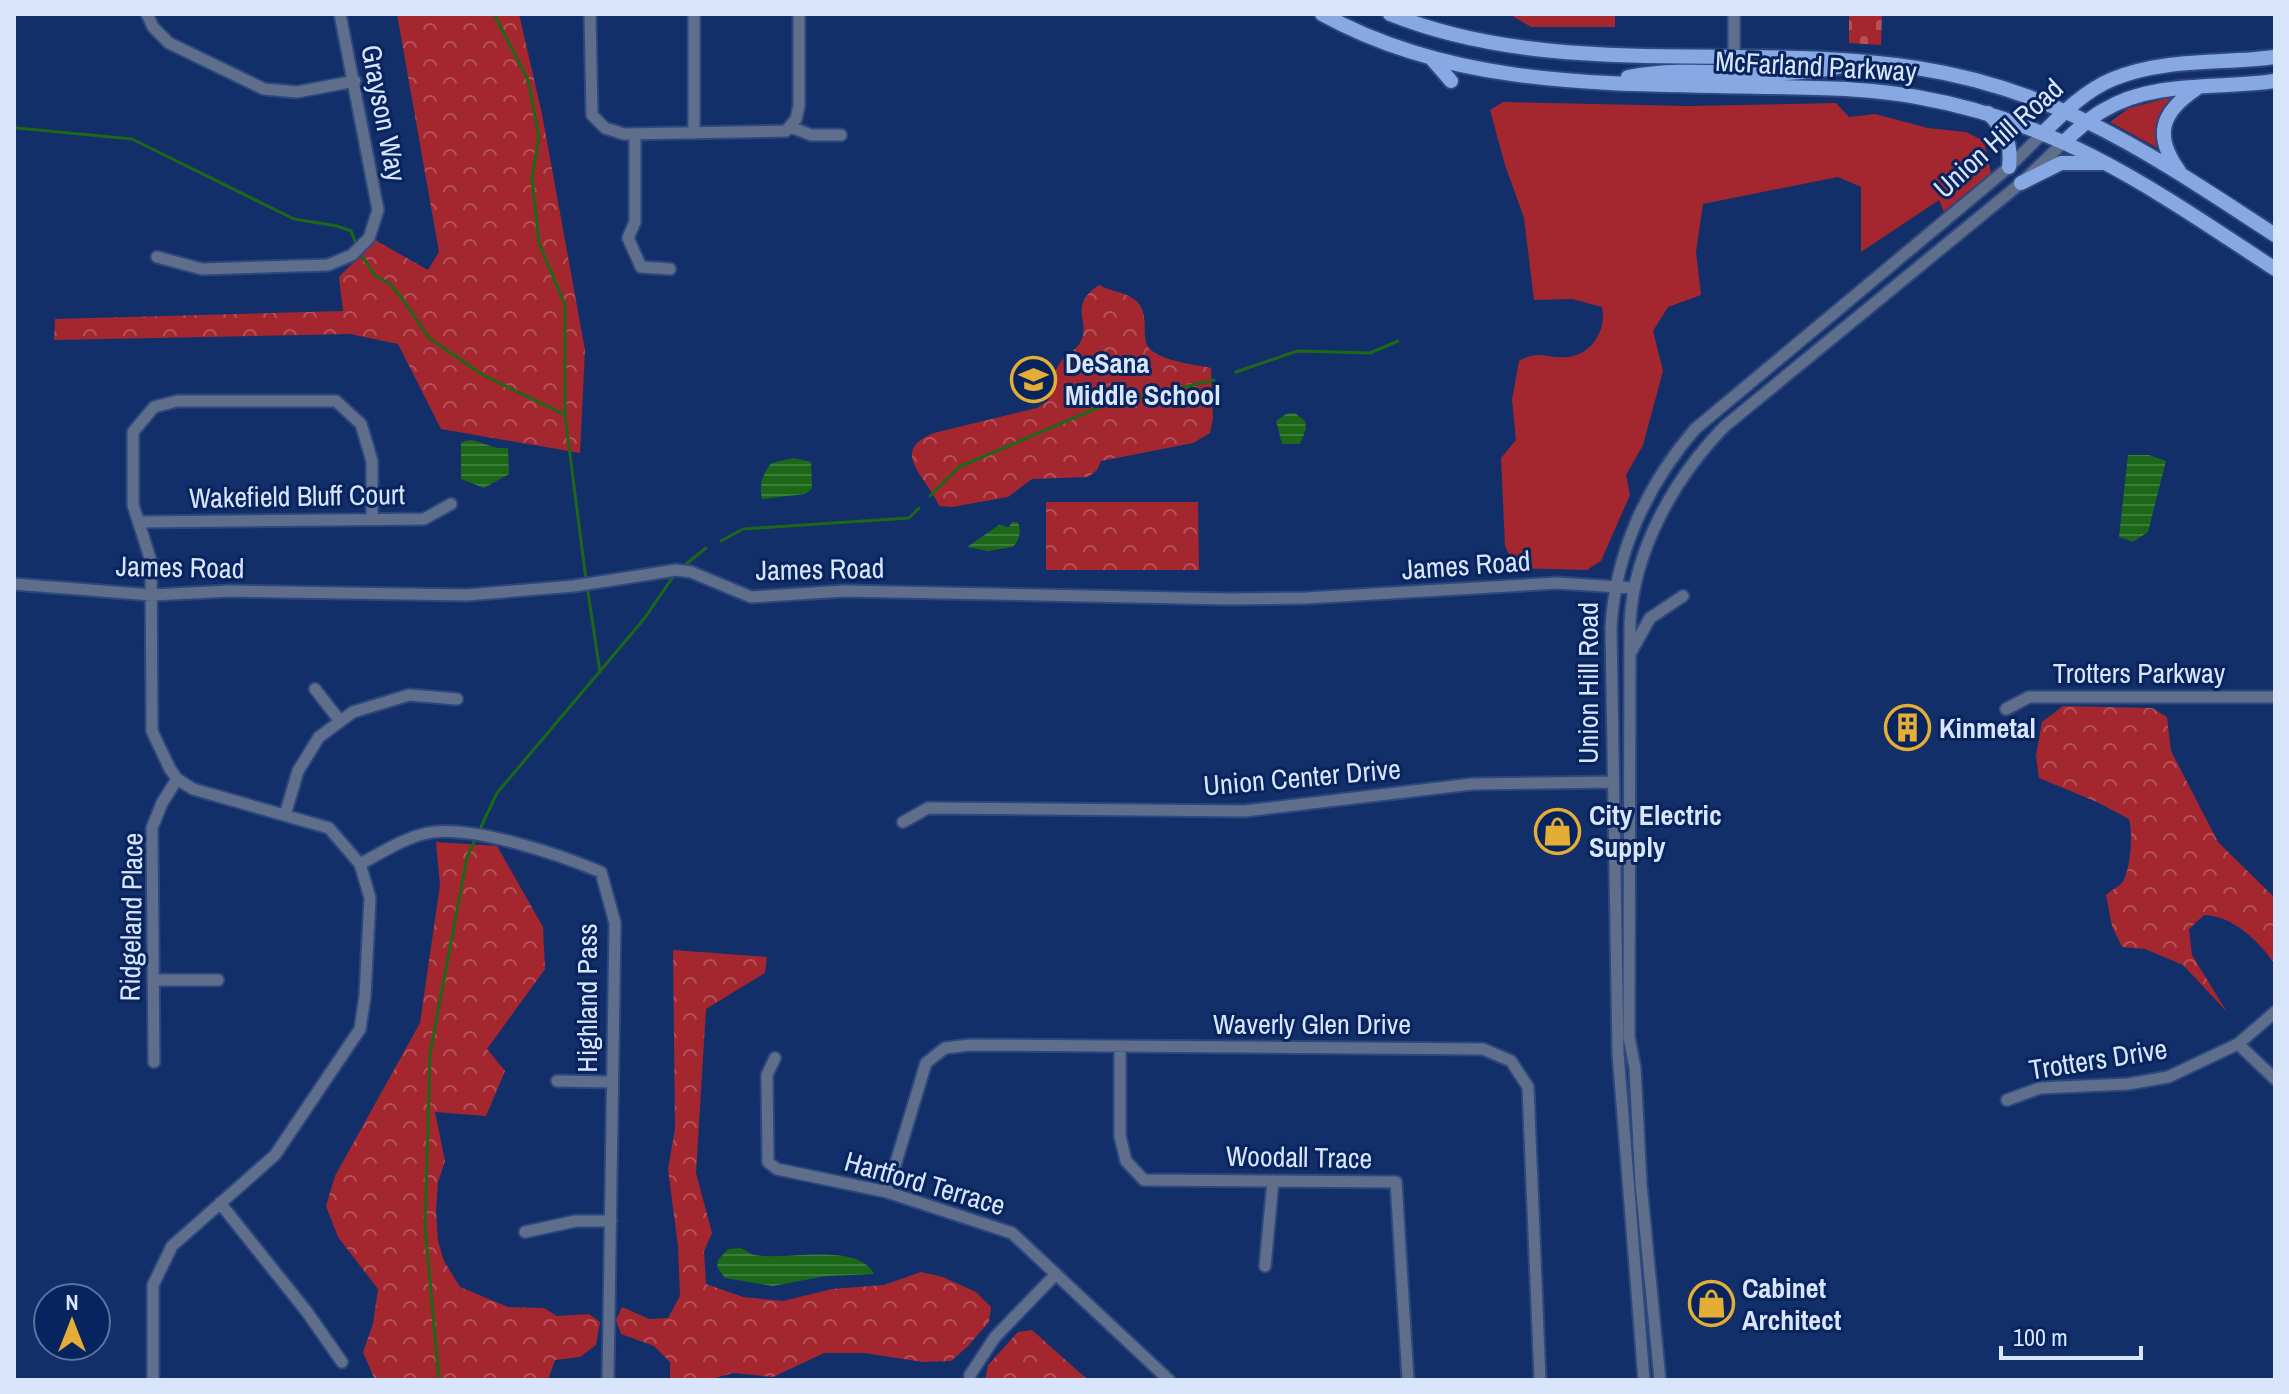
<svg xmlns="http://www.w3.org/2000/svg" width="2289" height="1394" font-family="'Archivo Narrow',sans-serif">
<defs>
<pattern id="forest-crowns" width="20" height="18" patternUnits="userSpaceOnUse" patternTransform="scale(2)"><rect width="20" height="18" fill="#a42730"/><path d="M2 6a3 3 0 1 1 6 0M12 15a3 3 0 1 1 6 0" fill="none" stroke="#b45159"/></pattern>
<pattern id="cemetery-stones" width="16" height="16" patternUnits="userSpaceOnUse" patternTransform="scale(2)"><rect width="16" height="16" fill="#a42730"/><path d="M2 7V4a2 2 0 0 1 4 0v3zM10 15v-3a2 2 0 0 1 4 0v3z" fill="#b45159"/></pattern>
<pattern id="water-rules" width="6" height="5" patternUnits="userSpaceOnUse" patternTransform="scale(2)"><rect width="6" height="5" fill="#1c6818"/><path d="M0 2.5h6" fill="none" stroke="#3c7d3a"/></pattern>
</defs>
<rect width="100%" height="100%" fill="#122f6a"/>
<path fill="#a42730" d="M1509,14H1615V27H1531Z
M2168,98L2172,100L2159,149L2110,122L2129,108Z
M1503,102L1688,106L1836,103L1849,117L1875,114L1928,128L1966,132L1984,141L1991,173L1944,212L1939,200L1861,252V187L1838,177L1703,204L1696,252L1701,295L1668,307L1653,331L1663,371L1643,445L1626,475L1630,495L1601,561L1587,570L1515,568L1505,546L1501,458L1516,440L1512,400L1519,361C1539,349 1546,359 1567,357C1592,355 1607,329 1602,307L1572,299L1534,300L1524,218L1505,165L1490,110Z"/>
<path fill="url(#forest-crowns)" d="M397,14H519L542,114L585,350L580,453L441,429L398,344L350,334L54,340L55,319L343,311L339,277L375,240L428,270L439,252Z
M1099,285C1109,291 1125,292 1134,299C1153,313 1138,340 1151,350C1165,362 1194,364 1211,368L1213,418L1210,433L1193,443L1101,461L1097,470L1088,477L1032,479L1008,497L952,507L939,506C928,478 887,451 934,433L1037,408L1048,401C1053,389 1053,374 1059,364C1065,355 1077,350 1081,341C1091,320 1067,307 1099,285Z
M1046,502H1198L1199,570H1046Z
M2063,706L2152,708L2167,717L2171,751L2218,842L2275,898V964C2258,941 2234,916 2204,915L2189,929L2192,955L2227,1012L2183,965L2145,949L2122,947L2112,926L2106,895C2110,891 2118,887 2122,883C2131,870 2133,833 2129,819L2097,802L2039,778L2036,756L2042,722Z
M436,842L497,846L543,927L545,969L487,1049L505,1071L486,1116L435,1112L445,1161L438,1182L436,1211L438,1241L444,1261L460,1287L508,1307L544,1308L557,1316L589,1314L600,1322L596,1345L580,1357L555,1360L548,1380H375L363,1352L373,1324L378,1289L338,1237L326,1206L335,1176L420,1023L440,885Z
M673,950L767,957L765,973L706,1009L696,1173L712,1233L704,1251L706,1284L743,1297L783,1301L832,1289L884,1285L921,1272L943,1277L976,1292L991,1307L989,1322L967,1347L951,1361L923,1362L864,1353H824L773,1377L733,1373L708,1380H670V1362L654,1346L621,1334L616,1320L622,1307L649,1319L668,1318L680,1296L678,1246L668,1169L675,1129Z
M1032,1330L1088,1380H985L988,1365L1018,1332Z"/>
<path fill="url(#cemetery-stones)" d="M1849,14H1882L1881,45L1849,43Z"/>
<path fill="url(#water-rules)" d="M1295,413L1305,421L1306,429L1300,444H1282L1276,421L1286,414Z
M470,440C484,442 494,450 508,448L509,474L484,488L461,479V442Z
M2128,455H2149L2166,461L2148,532L2133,542L2119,537Z
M794,458L811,462L812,489L805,494L762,499C759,484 762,476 771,463Z
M1012,522H1017C1023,528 1019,543 1012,547L988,551L967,547L999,525L1009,527Z
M740,1248C744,1249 747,1252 751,1254C779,1263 857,1240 874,1274L826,1276L773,1286L725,1278L717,1267L718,1260L728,1249Z"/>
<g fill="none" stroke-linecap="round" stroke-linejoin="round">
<path stroke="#1c6818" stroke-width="3" d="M494,14L528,80L539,137L532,178L539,243L565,305V415L586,580
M14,125L17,128L132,139L294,219L337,226L351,231L357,246
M360,253L376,277L389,283L401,297L429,338L483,375L565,415
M1236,372L1297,351L1370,353L1398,341
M930,496L959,467L1102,406L1214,380
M721,541L743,529L909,518L919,508
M686,564L706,548
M588,592L600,672
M479,831L497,793L644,619L675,574
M439,1380L425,1227L430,1054L467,857L476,838"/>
<defs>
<path id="minor" d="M147,14L153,27L169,43L264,89L297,92L355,81
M590,14L592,115L605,128L624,134L786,131L796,119L799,106V14
M694,14V133
M1734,62V14
M791,127L811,135H841
M635,135V222L628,238L641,267L670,269
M157,257L202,269L328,265L352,255L369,238L378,210L340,14
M139,522L424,519L451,504
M14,584L152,595L230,591L467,595L574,586L676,570L691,572L751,597L845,591L1228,599L1306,598L1558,583L1633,588
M1631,652L1650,618L1683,596
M315,689L340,721
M2006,709L2029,697H2275
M285,815L298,771L319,737L353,712L409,695L457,699
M903,822L928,808L1245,811L1472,784L1613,782
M360,864C381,853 404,838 427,833C471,824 560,855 601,872L615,923L608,1380
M153,980H218
M2238,1044L2275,1079
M1120,1046V1136L1126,1161L1144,1180L1396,1182L1408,1380
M775,1058L767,1075L768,1162L777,1169L887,1192L1012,1233L1169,1380
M154,1062L152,828L162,803L177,779
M557,1081L612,1082
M2007,1100L2040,1088L2128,1084L2168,1077L2238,1044L2275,1012
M887,1192L926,1063L945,1048L970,1045L1483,1049L1511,1061L1528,1087L1540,1380
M220,1203L307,1312L342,1362
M525,1232L576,1221H611
M1265,1266L1273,1181
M153,1380V1285L172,1246L275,1155L360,1029L365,996L370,898L360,864L329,828L193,789L177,779L170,769L152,731L151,561L133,505V432L154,407L177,401H336L361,424L372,461V519
M970,1380V1375L995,1337L1056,1274
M1644,1380L1618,1053L1611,628C1615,553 1647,485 1695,429L2009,167L2044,132
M1660,1380L1641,1184L1635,1068L1629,1037L1630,622C1634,549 1675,477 1725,426L2021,183L2065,141"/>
<path id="major" d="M1322,14C1462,91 1618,83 1772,87C1821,88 1869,88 1917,97C2061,122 2156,191 2275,269
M1390,14C1558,81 1741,41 1917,68C2061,90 2156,158 2275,235
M1432,59L1451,81
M1628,77C1699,63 1772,83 1843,66
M1988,113C2005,130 2012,143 2009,167
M2044,132C2065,111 2086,90 2113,79C2163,58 2222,64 2275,57
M2065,141C2077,130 2089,118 2104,110C2154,80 2219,89 2275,81
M2179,171C2154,136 2160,113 2196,89
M2021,183L2061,163H2103"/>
</defs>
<use href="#minor" stroke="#2e487e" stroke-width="15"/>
<use href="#major" stroke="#2e487e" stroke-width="18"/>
<use href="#minor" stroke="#5f6e8b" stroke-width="11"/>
<use href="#major" stroke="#88a8e3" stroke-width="14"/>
</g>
<defs>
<symbol id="school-ring" viewBox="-11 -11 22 22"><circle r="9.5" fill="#08245f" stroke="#e4ad35" stroke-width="1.5"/><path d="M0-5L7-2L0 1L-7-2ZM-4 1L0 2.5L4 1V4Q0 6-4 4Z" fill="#e4ad35"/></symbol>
<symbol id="building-ring" viewBox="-11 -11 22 22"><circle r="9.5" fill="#08245f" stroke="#e4ad35" stroke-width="1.5"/><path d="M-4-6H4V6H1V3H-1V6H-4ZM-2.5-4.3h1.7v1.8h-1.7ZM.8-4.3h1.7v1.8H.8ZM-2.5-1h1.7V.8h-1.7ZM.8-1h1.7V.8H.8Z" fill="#e4ad35"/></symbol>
<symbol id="shop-ring" viewBox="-11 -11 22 22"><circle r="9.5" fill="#08245f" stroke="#e4ad35" stroke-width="1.5"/><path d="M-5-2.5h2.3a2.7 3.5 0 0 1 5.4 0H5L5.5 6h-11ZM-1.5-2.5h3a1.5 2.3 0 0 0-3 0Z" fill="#e4ad35"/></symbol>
</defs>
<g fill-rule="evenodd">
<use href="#school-ring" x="1008" y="354" width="51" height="51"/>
<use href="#building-ring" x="1882" y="702" width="51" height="51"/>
<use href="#shop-ring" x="1532" y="806" width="51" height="51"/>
<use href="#shop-ring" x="1686" y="1278" width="51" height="51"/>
</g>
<g text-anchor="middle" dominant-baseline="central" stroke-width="6" stroke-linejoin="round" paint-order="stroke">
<g font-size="28" fill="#d9e5fb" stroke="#08245f">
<text transform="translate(1816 66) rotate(3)">McFarland Parkway</text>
<text transform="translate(384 113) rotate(79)">Grayson Way</text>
<text transform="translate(1998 138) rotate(-42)">Union Hill Road</text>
<text transform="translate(297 496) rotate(-1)">Wakefield Bluff Court</text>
<text transform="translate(1466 565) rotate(-4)">James Road</text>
<text transform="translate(180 567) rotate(1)">James Road</text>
<text transform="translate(820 569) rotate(-1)">James Road</text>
<text x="2139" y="673">Trotters Parkway</text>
<text transform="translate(1588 683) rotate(-90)">Union Hill Road</text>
<text transform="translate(1302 777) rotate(-5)">Union Center Drive</text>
<text transform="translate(131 917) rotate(-89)">Ridgeland Place</text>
<text transform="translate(587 998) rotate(-90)">Highland Pass</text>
<text x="1312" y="1024">Waverly Glen Drive</text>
<text transform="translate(2098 1059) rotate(-9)">Trotters Drive</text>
<text transform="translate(1299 1157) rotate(1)">Woodall Trace</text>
<text transform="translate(925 1183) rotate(16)">Hartford Terrace</text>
</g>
<g font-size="28" font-weight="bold" fill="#d9e5fb" stroke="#08245f" text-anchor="start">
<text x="1065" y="363">DeSana<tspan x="1065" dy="32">Middle School</tspan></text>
<text x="1939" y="728">Kinmetal</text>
<text x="1589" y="815">City Electric<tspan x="1589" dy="32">Supply</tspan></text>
<text x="1742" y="1288">Cabinet<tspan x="1742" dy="32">Architect</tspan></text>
</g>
</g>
<rect width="2289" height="1394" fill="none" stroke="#d9e5fb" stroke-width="32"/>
<g transform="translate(72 1322)"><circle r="38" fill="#08245f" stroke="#5c719d" stroke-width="2"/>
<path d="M0-6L14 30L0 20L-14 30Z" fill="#e4ad35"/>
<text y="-12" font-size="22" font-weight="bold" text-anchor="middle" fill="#d9e5fb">N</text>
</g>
<path d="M2001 1346v12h140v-12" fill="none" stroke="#d9e5fb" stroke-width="4"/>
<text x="2013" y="1346" font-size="24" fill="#d9e5fb" stroke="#08245f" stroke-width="6" paint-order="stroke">100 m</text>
</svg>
